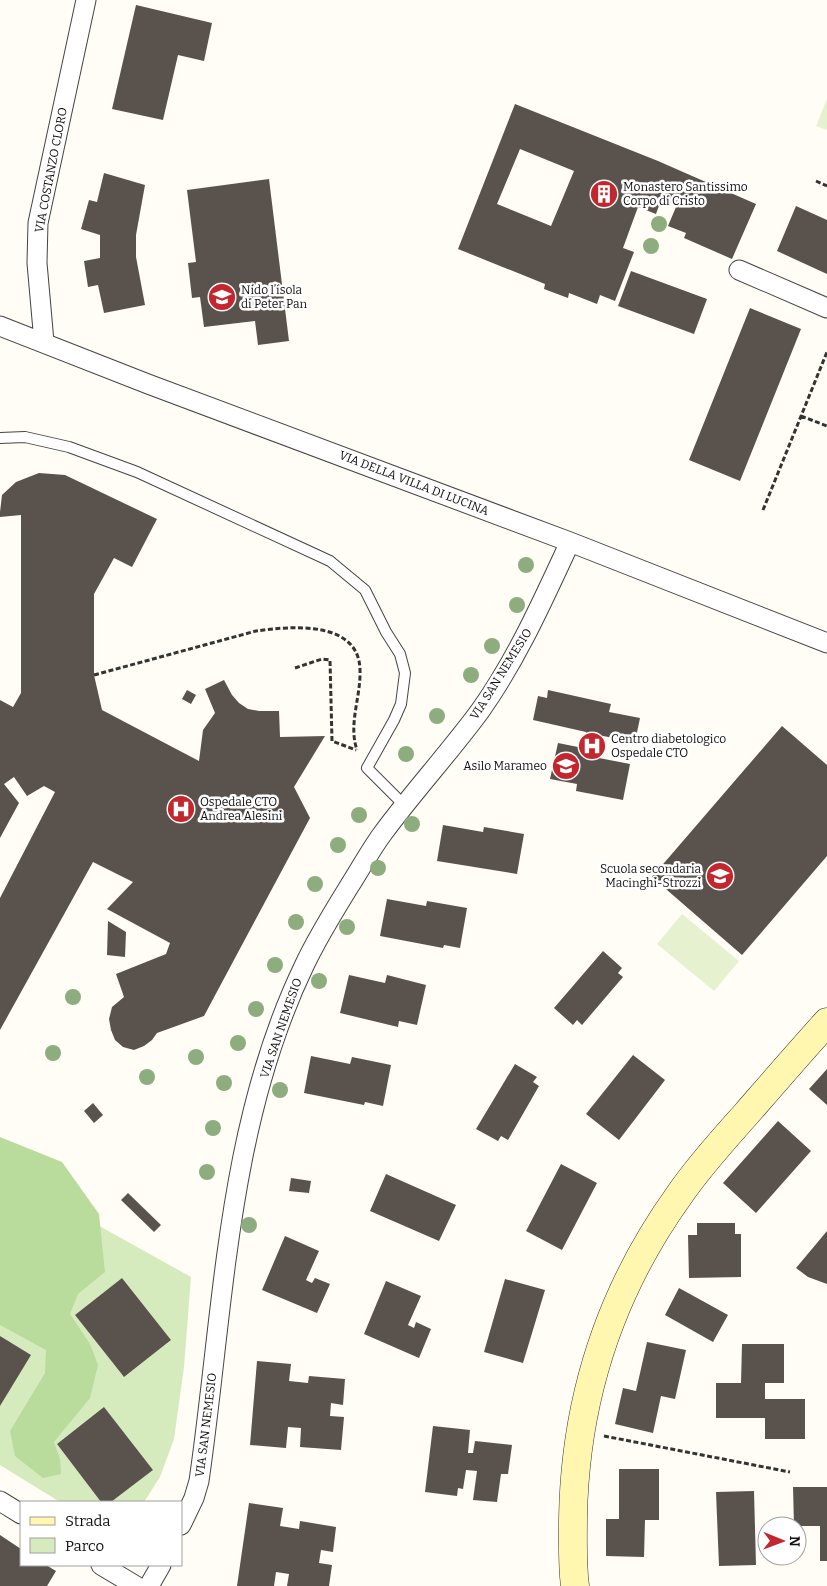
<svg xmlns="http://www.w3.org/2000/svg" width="827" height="1586" font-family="Bitter,serif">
<rect width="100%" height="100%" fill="#fffdf5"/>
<path fill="#d5ebbd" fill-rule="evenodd" d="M0,1176L13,1178L191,1277L184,1367L174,1439L160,1477L144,1502H111L153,1470L104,1408L57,1444L101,1502H60L0,1465V1406L30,1355L0,1336ZM122,1278L171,1340L124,1377L75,1315Z"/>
<path fill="#b9dc9c" d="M0,1137L62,1162L99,1214L105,1272L78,1294L70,1314L90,1344L98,1365L90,1398L54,1442L60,1459L61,1474L43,1478L15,1456L10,1431L45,1373L46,1350L0,1325Z"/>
<path fill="#e6f2cf" d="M827,99V130L816,126Z
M682,914L739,961L714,991L657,944Z"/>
<path fill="#5a524d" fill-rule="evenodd" d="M136,5L212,23L204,61L178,55L163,120L112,109Z
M515,104L658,161L756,204L732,259L684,238L686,233L668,226L676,207L661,200L656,214L638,207L623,248L634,252L615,301L600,295L597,304L569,293L568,298L544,289L545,284L458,249ZM520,149L574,171L551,226L497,204Z
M104,173L145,185L136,235V257L145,305L104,313L98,285L88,287L84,261L100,258V235L81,229L89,200L97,202Z
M269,179L289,341L258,345L255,321L204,327L200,297L192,298L188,263L196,262L187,190Z
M796,206L827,220V274L777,251Z
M631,271L707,299L694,334L618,306Z
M750,308L801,329L740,481L689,460Z
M39,473L65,475L157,519L132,567L114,558L94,594V675L102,710L199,761L203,730L215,713L205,689L224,680L232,695L239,703L248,709L259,711H279L280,737L325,736L294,787L310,818L204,1016L157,1033L152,1040L144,1046L134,1050L123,1047L115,1040L111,1030L109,1019L112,1007L124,997L116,974L166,954L170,943L107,909L133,882L93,862L0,1030V898L55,792L44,786L27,796L14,777L4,784L19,803L0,838V700L13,707L21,693V515L0,517V512L2,495L16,482Z
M187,690L196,695L191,704L182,699Z
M548,690L611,704L609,712L640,718L635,742L603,736L599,758L630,764L623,800L576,791L577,784L550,779L558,743L583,748L586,732L533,720L538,696L547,698Z
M782,726L827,765V856L742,955L652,877Z
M443,825L483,832L484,827L524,834L517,874L437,861Z
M387,899L426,906L427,901L467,908L460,948L444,945L443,948L380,936Z
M108,921L126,932L125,957L107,955Z
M603,951L622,968L618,973L623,977L582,1025L577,1020L573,1025L554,1008Z
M349,975L385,983L387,975L426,985L417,1025L399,1021L398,1027L340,1013Z
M633,1055L665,1080L619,1140L586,1114Z
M311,1056L350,1064L352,1057L391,1065L383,1106L365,1102L364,1105L304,1093Z
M515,1064L537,1077L533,1082L539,1086L508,1140L501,1136L498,1141L476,1129Z
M827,1069V1105L809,1089Z
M93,1103L103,1115L94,1123L84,1111Z
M778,1121L811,1151L756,1213L723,1183Z
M561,1164L597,1183L562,1250L526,1231Z
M386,1174L456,1205L439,1241L370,1211Z
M291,1178L311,1181L309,1193L289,1191Z
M128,1193L161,1225L154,1232L121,1200Z
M697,1223H735V1234H741V1277L689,1278L688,1235H697Z
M827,1231V1284L808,1277L796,1268Z
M285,1236L319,1251L306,1280L312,1283L315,1278L330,1284L317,1313L262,1290Z
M122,1278L171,1340L124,1377L75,1315Z
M505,1279L545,1290L523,1363L484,1352Z
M386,1281L421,1296L408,1325L414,1328L416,1322L431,1329L419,1358L364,1334Z
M679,1288L728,1315L713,1342L665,1315Z
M0,1336L31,1355L0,1406Z
M647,1342L686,1350L675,1399L661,1396L653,1433L615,1424L623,1388L636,1391Z
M742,1344H784V1383H765V1399H805V1439H765V1418H716V1383H741Z
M257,1361L291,1364L289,1381L308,1383L309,1376L345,1379L343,1405L331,1403L330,1416L344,1417L341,1450L300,1447L301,1428L288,1427L286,1448L250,1445Z
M104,1407L153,1470L111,1502H101L57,1444Z
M433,1426L470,1430L468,1453H473L475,1441L512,1445L508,1474H501L497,1502L473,1500L477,1471L466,1470L463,1489L458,1488L457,1496L425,1492Z
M619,1469H659V1520H645L644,1557L606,1556V1519H619Z
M793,1487H827V1561H820V1526H794Z
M754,1491L756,1565L719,1566L716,1492Z
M249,1503L283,1508L280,1526L299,1529L300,1521L336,1527L333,1552L321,1550L319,1563L332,1565L329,1586H287L289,1574L276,1572L274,1586H237Z
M0,1535L21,1549V1565H46L56,1571L47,1586H0Z"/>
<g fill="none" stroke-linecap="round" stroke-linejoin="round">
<defs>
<path id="lane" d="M0,438L25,437L69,447L137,472L330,561L365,590L386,632L400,654L405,673L401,704L394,720L367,768L404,805"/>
<path id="street" d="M739,270L827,308
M0,326L148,384L570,542L827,643
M44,342L37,263L38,223L86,0
M0,1501L21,1514
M181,1525L194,1498L199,1481C224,1308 227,1126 304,966C317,938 334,911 350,885C361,868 371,849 383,833C414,791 449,753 480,711C517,659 543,600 570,542
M101,1565L136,1586
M149,1586L161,1565"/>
<path id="secondary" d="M575,1586C572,1563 573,1541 573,1518C575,1398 610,1291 680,1194C700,1165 724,1139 747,1113C774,1082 800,1052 827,1022"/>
</defs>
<use href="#lane" stroke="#444" stroke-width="12"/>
<use href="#street" stroke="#444" stroke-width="21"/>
<use href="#secondary" stroke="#333" stroke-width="29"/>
<path stroke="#333" stroke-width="3" stroke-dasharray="5 2.5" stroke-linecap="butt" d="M816,181L827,186
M801,416L827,426
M763,510L827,352
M295,668L322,659L330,660L332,741L356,750
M94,675L256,631C291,626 359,620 360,670C361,697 348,724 357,750
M604,1436L790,1472"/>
<use href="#lane" stroke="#fff" stroke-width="10"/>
<use href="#street" stroke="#fff" stroke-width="19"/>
<use href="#secondary" stroke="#fff6b0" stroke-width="28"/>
</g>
<g fill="#8dad7f">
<circle cx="659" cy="224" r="8"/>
<circle cx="651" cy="246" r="8"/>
<circle cx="526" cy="565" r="8"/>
<circle cx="517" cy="605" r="8"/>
<circle cx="492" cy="646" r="8"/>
<circle cx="471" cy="675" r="8"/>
<circle cx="437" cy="716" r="8"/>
<circle cx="406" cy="754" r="8"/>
<circle cx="359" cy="815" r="8"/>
<circle cx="412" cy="824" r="8"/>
<circle cx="338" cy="845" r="8"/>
<circle cx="378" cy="868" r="8"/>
<circle cx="315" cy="884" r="8"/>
<circle cx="296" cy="922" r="8"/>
<circle cx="347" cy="927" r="8"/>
<circle cx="275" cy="965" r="8"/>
<circle cx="319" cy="981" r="8"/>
<circle cx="73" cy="997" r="8"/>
<circle cx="256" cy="1009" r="8"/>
<circle cx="238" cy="1043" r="8"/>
<circle cx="53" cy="1053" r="8"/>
<circle cx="196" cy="1057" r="8"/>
<circle cx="147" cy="1077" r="8"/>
<circle cx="224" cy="1083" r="8"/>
<circle cx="280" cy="1090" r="8"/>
<circle cx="213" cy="1128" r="8"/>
<circle cx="207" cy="1172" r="8"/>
<circle cx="249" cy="1225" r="8"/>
</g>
<defs>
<symbol id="building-disc" viewBox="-11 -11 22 22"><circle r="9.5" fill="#c4262e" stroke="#fff"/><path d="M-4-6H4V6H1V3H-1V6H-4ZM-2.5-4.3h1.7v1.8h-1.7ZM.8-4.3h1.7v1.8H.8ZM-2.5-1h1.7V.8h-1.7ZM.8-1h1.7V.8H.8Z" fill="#fff"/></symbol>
<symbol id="school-disc" viewBox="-11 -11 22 22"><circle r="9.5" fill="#c4262e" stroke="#fff"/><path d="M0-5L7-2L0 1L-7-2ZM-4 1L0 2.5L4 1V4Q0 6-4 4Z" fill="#fff"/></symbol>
<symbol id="hospital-disc" viewBox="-11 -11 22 22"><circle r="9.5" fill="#c4262e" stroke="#fff"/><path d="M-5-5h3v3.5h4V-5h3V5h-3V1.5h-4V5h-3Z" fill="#fff"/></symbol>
</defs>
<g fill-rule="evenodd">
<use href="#building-disc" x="588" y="178" width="32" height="32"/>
<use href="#school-disc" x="206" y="281" width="32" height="32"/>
<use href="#hospital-disc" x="576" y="730" width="32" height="32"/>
<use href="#school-disc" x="550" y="750" width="32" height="32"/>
<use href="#hospital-disc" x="165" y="793" width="32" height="32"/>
<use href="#school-disc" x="704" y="860" width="32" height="32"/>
</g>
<g text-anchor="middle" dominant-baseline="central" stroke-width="5" stroke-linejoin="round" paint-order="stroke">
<g font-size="12" fill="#111" stroke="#fff">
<text transform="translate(51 170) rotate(-79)">VIA COSTANZO CLORO</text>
<text transform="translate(414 483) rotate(21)">VIA DELLA VILLA DI LUCINA</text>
<text transform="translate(501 674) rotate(-58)">VIA SAN NEMESIO</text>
<text transform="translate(281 1028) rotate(-71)">VIA SAN NEMESIO</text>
<text transform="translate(206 1425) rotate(-83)">VIA SAN NEMESIO</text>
</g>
<g font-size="12" fill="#111" stroke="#fff" text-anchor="start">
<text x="623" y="187">Monastero Santissimo<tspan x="623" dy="14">Corpo di Cristo</tspan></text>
<text x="241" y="290">Nido l’isola<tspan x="241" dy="14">di Peter Pan</tspan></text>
<text x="611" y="739">Centro diabetologico<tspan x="611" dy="14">Ospedale CTO</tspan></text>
<text x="547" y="766" text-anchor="end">Asilo Marameo</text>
<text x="200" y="802">Ospedale CTO<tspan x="200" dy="14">Andrea Alesini</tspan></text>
<text x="701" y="869" text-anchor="end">Scuola secondaria<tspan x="701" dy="14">Macinghi-Strozzi</tspan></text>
</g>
</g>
<rect x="20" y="1501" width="162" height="65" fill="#ffffff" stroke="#a0a0a0"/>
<rect x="30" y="1517" width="25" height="8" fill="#fff6b0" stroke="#a0a0a0"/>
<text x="65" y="1526" font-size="15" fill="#111111">Strada</text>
<rect x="30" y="1538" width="25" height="15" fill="#d5ebbd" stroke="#a0a0a0"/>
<text x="65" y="1551" font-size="15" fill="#111111">Parco</text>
<g transform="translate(782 1541) rotate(91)"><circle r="24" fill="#ffffff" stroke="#a0a0a0"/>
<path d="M0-4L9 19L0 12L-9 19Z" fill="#c4262e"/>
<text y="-8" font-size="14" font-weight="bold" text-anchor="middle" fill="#111111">N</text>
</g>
</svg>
